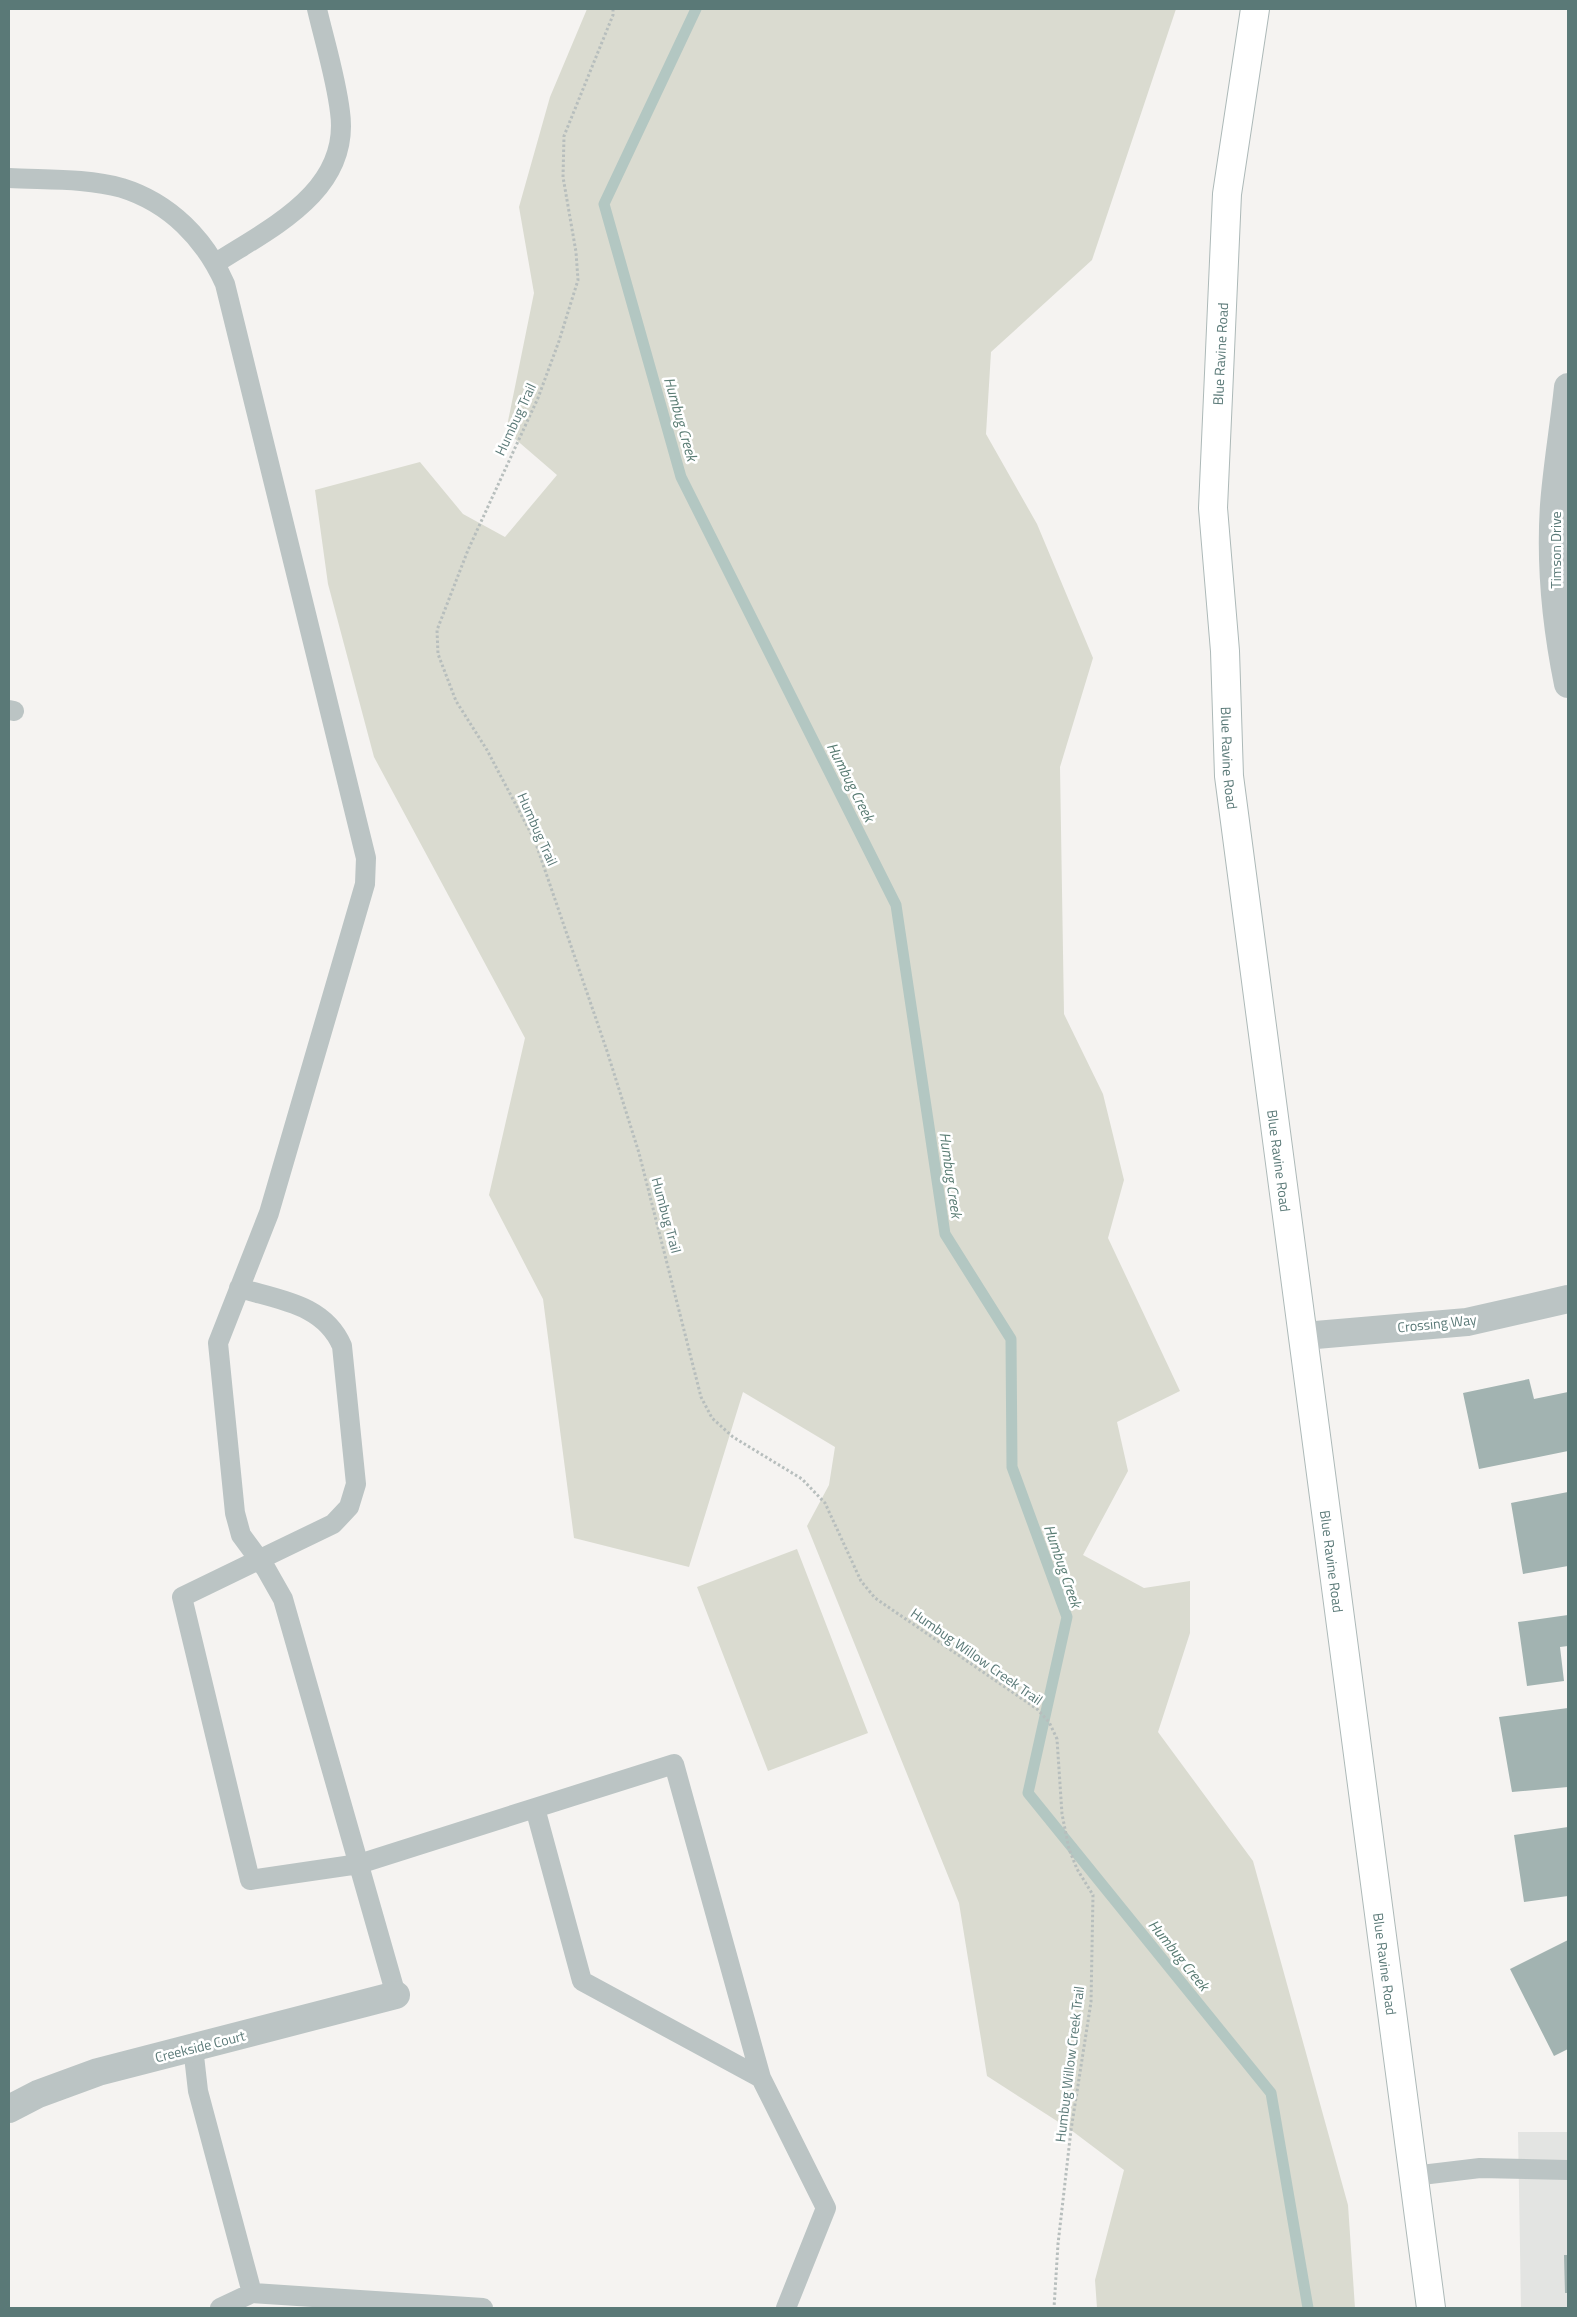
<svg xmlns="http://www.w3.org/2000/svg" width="1577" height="2317" font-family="'Titillium Web',sans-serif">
<rect width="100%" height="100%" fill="#f5f3f1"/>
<path fill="#e3e4e2" d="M1518,2132H1568V2308H1521Z"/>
<path fill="#dadbd0" d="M587,9H1176L1092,260L991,352L986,434L1037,524L1093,658L1060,767L1064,1014L1103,1094L1124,1180L1108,1238L1180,1391L1117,1422L1128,1471L1083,1555L1144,1588L1190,1581V1633L1158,1732L1253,1861L1348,2205L1355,2308H1097L1095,2280L1124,2170L1071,2130L987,2076L959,1903L807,1526L829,1485L835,1447L743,1392L689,1567L574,1538L543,1299L489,1195L525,1038L374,757L328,584L315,490L420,462L463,514L505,537L557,475L506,431L534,293L519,207L550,97Z
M797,1549L868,1733L768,1771L697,1587Z"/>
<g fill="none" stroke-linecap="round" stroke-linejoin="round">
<path stroke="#b3c7c2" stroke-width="11" d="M696,9L604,204L681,477L896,905L945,1234L1011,1339L1012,1467L1067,1617L1028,1793L1271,2093L1308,2308"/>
</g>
<path fill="#a2b3b1" d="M1529,1379L1534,1399L1568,1392V1451L1479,1469L1463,1393Z
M1568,1492V1566L1523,1574L1511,1503Z
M1568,1615V1646L1560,1647L1564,1681L1527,1686L1518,1622Z
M1568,1708V1787L1512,1792L1499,1717Z
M1568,1827V1896L1524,1902L1514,1835Z
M1568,1940V2049L1554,2056L1510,1969Z
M1564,2255H1568V2293H1565Z"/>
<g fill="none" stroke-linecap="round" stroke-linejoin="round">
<defs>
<g id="secondary">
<path id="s1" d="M1255,9L1227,194L1213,508L1225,651L1229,776L1431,2308"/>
</g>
</defs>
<use href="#secondary" stroke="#adb9b8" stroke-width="30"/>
<path stroke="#b7bebd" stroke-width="3" stroke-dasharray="2.5 2.5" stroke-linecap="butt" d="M613,9V15L564,136L563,177L576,252L578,280L559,341L538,398L468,550L437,630L438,654L456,701L487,750L535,841L607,1051L639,1153L701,1397L712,1418L733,1437L802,1479L825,1503L861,1581L875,1598L1037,1709L1049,1722L1057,1739L1062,1814L1069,1849L1077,1869L1093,1895L1091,2002L1071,2130L1058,2244L1054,2308"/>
<path stroke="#bbc4c4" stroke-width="20" d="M9,178C45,180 87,178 122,188C170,203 205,239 225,284L366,858L365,884L269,1213L218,1343L235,1513L241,1535L266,1569L283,1599L396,1995
M216,263C270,228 351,191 340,112C336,78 325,43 317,9
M9,710L14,711
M239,1288C279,1300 324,1304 342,1346L356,1484L349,1507L333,1524L182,1597L250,1880L359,1864L535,1808
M674,1764L761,2078L582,1981L535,1808Z
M193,2047L198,2091L252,2293L220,2308
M761,2078L826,2208L786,2308
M1413,2176L1480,2168L1568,2170
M252,2293L483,2308"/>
<path stroke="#bbc4c4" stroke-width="28" d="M1568,387C1564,426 1557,465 1554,505C1550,565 1556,625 1568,684
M1304,1336L1467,1322L1568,1299
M9,2109L38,2094L98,2072L396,1995"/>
<use href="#secondary" stroke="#fff" stroke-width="28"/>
</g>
<g text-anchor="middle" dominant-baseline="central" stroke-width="5" stroke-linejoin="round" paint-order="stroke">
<g font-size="14" fill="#5a7977" stroke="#fff">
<text transform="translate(1220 354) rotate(-87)">Blue Ravine Road</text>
<text transform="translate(515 419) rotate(-65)">Humbug Trail</text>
<text transform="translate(1555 550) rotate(-90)">Timson Drive</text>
<text stroke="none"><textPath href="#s1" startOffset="752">Blue Ravine Road</textPath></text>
<text transform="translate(538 829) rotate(66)">Humbug Trail</text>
<text stroke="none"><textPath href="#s1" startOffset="1158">Blue Ravine Road</textPath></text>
<text transform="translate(667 1215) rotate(75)">Humbug Trail</text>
<text transform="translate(1437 1323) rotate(-6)">Crossing Way</text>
<text stroke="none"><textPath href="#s1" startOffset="1562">Blue Ravine Road</textPath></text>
<text transform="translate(977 1656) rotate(35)">Humbug Willow Creek Trail</text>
<text stroke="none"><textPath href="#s1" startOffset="1968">Blue Ravine Road</textPath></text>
<text transform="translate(200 2046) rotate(-14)">Creekside Court</text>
<text transform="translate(1069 2064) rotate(-83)">Humbug Willow Creek Trail</text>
</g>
<g font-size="15" font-style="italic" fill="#587b72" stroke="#fff">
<text transform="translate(681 419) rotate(74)">Humbug Creek</text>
<text transform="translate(851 782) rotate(63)">Humbug Creek</text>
<text transform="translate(951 1175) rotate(82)">Humbug Creek</text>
<text transform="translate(1063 1566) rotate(71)">Humbug Creek</text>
<text transform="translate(1179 1955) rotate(51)">Humbug Creek</text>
</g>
</g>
<rect width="1577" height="2317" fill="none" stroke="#5a7977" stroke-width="20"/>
</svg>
